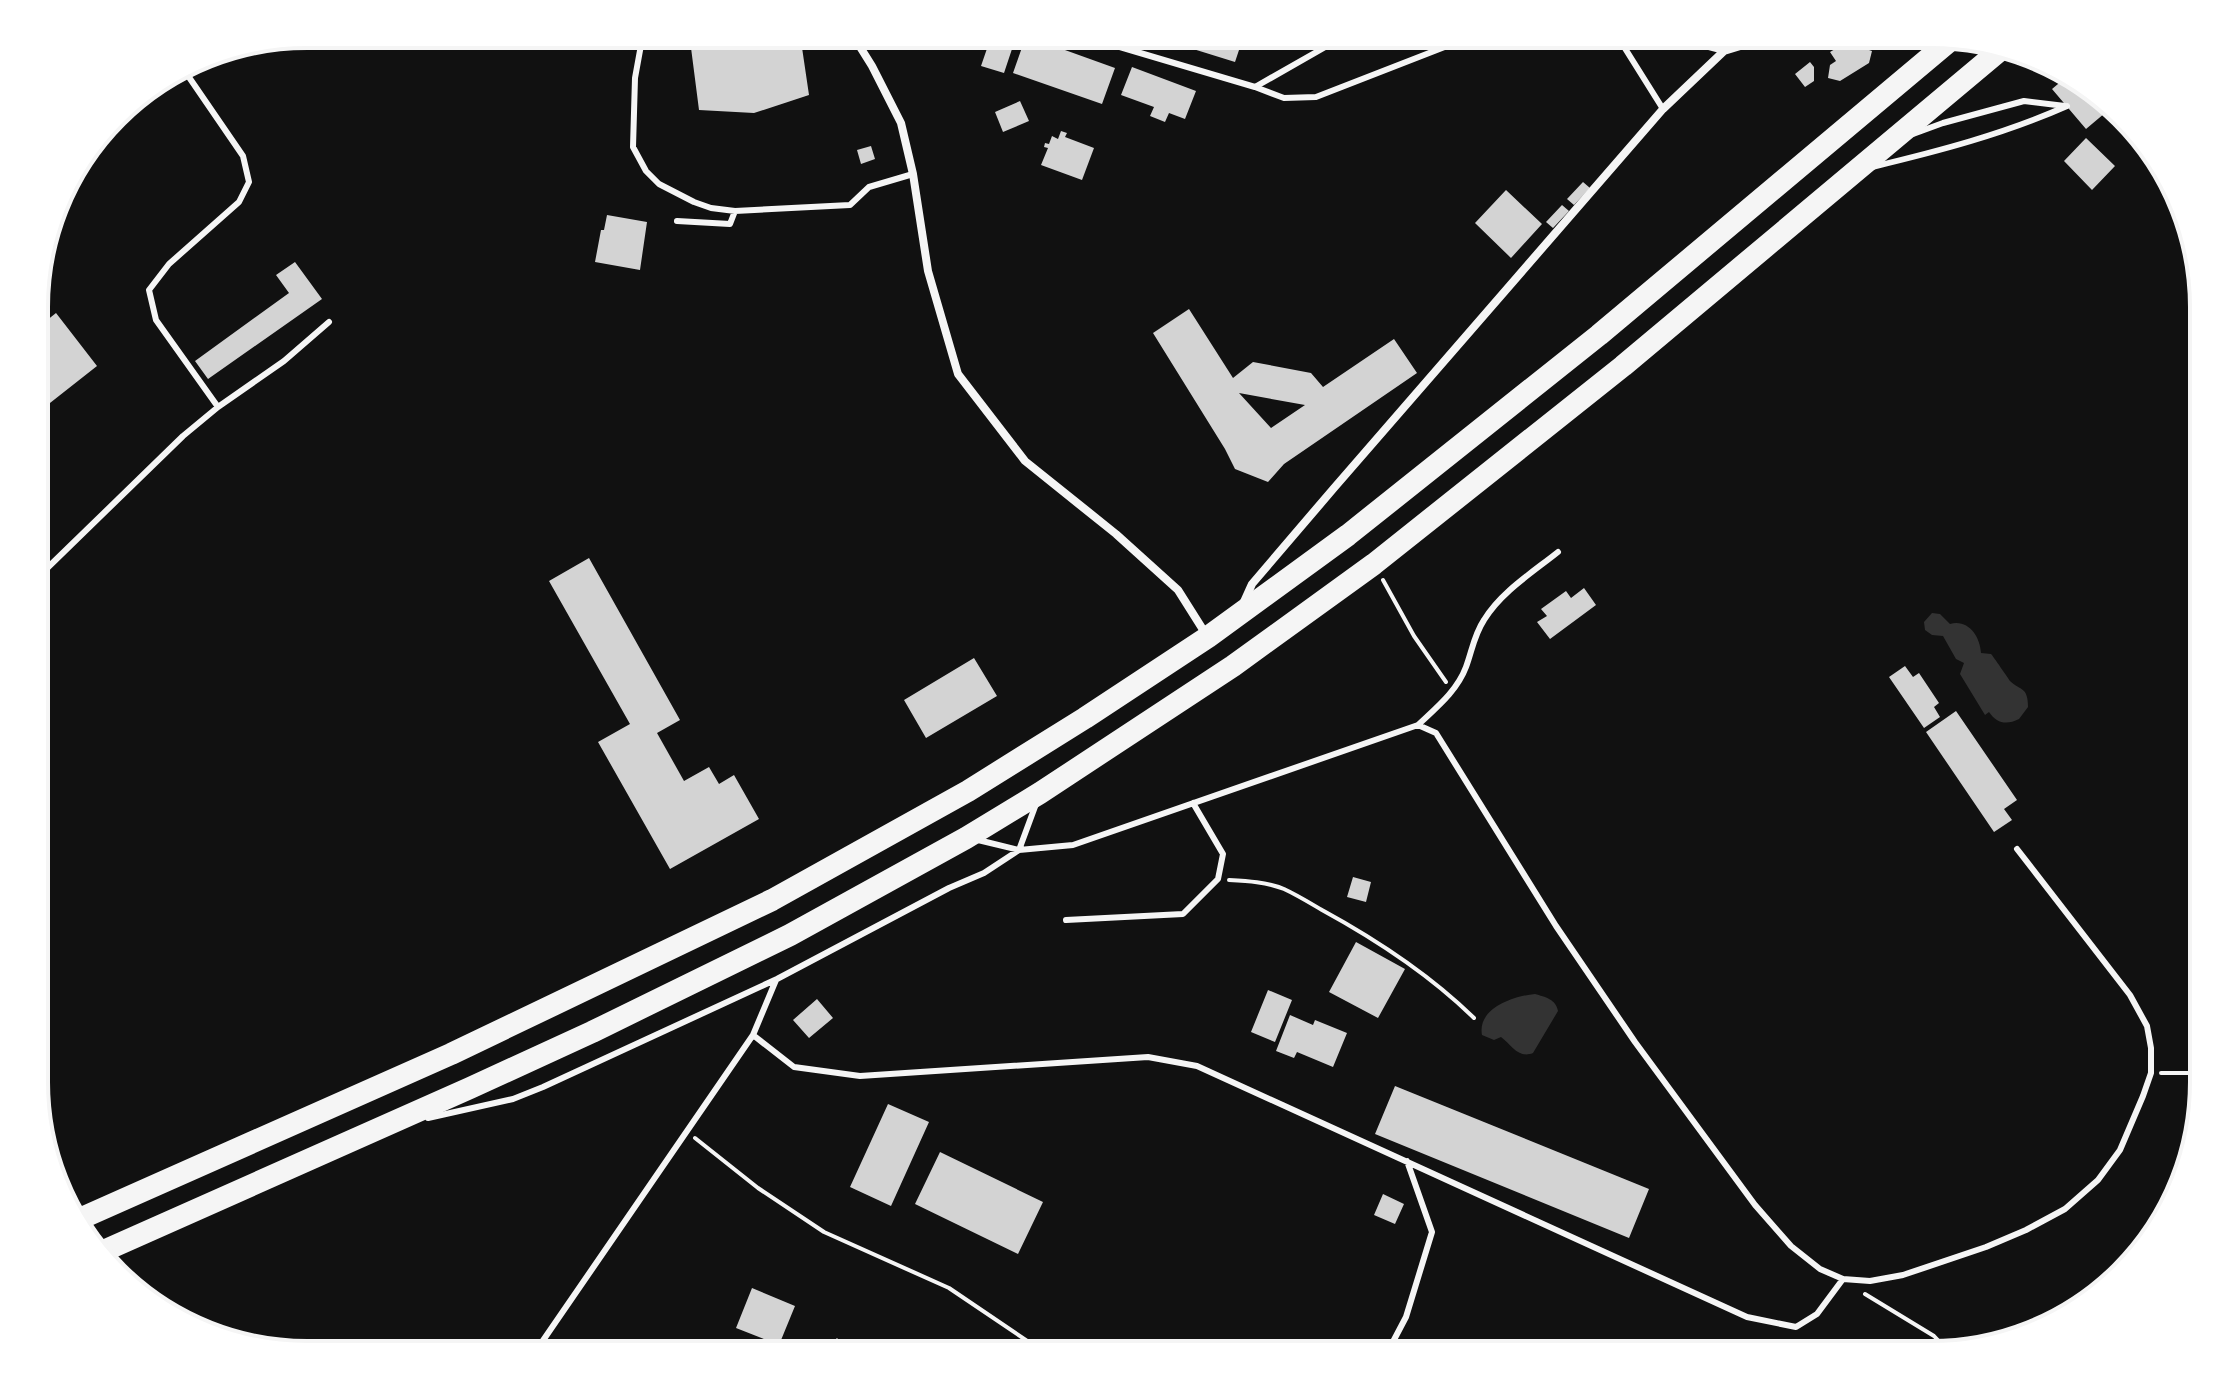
<svg xmlns="http://www.w3.org/2000/svg" width="2238" height="1389" font-family="'Varela Round',sans-serif">
<rect width="100%" height="100%" fill="#111"/>
<path fill="#333" d="M1932,613L1940,614L1950,624C1968,619 1980,636 1981,653L1991,654C1993,656 2008,678 2010,681C2021,691 2028,687 2028,707L2019,719C2007,725 1997,724 1989,712L1985,715L1960,674L1964,663L1956,659L1943,636L1932,635L1925,630L1924,622Z
M1535,994C1545,997 1556,999 1558,1011L1533,1053C1518,1059 1512,1045 1501,1037L1494,1040L1482,1035C1477,1008 1514,996 1535,994Z"/>
<path fill="#d3d3d3" fill-rule="evenodd" d="M732,34H800L809,95L754,113L699,110L690,40Z
M992,34H1017L1004,73L981,66Z
M1163,34H1217L1215,39L1240,47L1235,62L1161,39Z
M1026,36L1115,68L1102,104L1013,73Z
M1852,39L1857,48L1860,47L1872,51L1869,63L1840,81L1828,78L1830,65L1836,61L1830,52Z
M1810,62L1814,67V81L1805,87L1795,74Z
M1132,67L1196,91L1185,119L1169,113L1165,122L1150,116L1154,107L1121,95Z
M2070,74L2105,113L2086,129L2052,89Z
M1020,101L1029,121L1003,132L995,112Z
M1061,131L1067,133L1065,137L1094,148L1082,180L1041,165L1048,148L1044,147L1045,143L1049,144L1052,136L1058,139Z
M2086,138L2115,166L2092,190L2064,161Z
M871,146L875,159L861,164L857,150Z
M1583,182L1590,188L1574,205L1567,199Z
M1506,190L1542,224L1511,258L1475,223Z
M1562,205L1569,211L1553,228L1546,222Z
M607,215L647,222L640,270L595,262L601,230H604Z
M295,262L322,299L208,379L195,361L289,293L276,275Z
M1189,309L1233,378L1253,362L1311,373L1323,387L1394,339L1417,373L1284,464L1268,482L1235,469L1225,449L1153,333ZM1239,393L1305,405L1271,428Z
M56,313L97,366L36,414V329Z
M589,558L680,720L657,733L684,781L709,767L719,784L734,775L759,819L670,869L598,742L630,724L549,581Z
M1584,588L1596,605L1550,639L1537,622L1547,616L1541,609L1566,591L1571,598Z
M974,658L997,696L926,738L904,700Z
M1905,666L1913,677L1919,673L1939,703L1934,707L1940,717L1924,728L1889,677Z
M1956,711L2017,800L2004,809L2012,820L1994,832L1926,732Z
M1353,877L1371,882L1366,902L1347,897Z
M1356,942L1405,969L1378,1018L1329,992Z
M1268,990L1292,1000L1275,1042L1251,1032Z
M817,999L833,1018L809,1038L793,1020Z
M1290,1015L1313,1025L1315,1020L1347,1033L1333,1067L1297,1052L1294,1058L1276,1051Z
M1395,1086L1649,1189L1629,1238L1375,1134Z
M888,1104L929,1122L891,1206L850,1187Z
M940,1152L1043,1202L1018,1254L915,1204Z
M1383,1194L1404,1204L1395,1224L1374,1215Z
M752,1288L795,1306L779,1345L736,1328Z
M837,1338L854,1355H819Z"/>
<g fill="none" stroke-linecap="round" stroke-linejoin="round">
<path stroke="#f5f5f5" stroke-width="4" d="M1383,580L1414,636L1446,682
M1229,880C1248,881 1266,882 1284,889C1297,895 1310,903 1322,910C1377,940 1429,974 1474,1018
M2161,1073H2203
M695,1138L758,1188L824,1232L949,1288L1048,1355
M1865,1294L1934,1336L1951,1354"/>
<path stroke="#f5f5f5" stroke-width="6" d="M643,34L635,78L633,147L646,171L659,184L694,202L711,208L735,211
M1076,34L1255,87L1348,34
M1616,34L1663,109
M1660,34L1724,51
M1128,49L1132,34
M182,67L243,156L249,182L239,202L169,264L149,290L156,320L218,407
M1255,87L1284,98L1316,97L1478,34
M2086,90L2087,85
M1913,134L1943,123L2024,101L2065,106
M1872,167C1939,151 2004,134 2067,106
M677,221L730,224L735,211L850,205L869,187L913,174
M36,579L183,436L218,407L284,361L329,322
M1418,725L1436,733L1556,926L1635,1042L1755,1205L1791,1246L1820,1269L1843,1279L1870,1281L1903,1275L1986,1247L2026,1230L2065,1209L2098,1180L2120,1150L2143,1096L2151,1073V1048L2147,1026L2130,995L2017,849
M978,840L1019,850L1073,845L1418,725C1437,707 1457,691 1466,667C1472,651 1474,635 1484,620C1501,592 1533,572 1558,552
M1066,920L1183,914L1218,879L1223,854L1193,803
M753,1035L794,1067L860,1076L1148,1057L1197,1066L1747,1317L1796,1327L1817,1314L1843,1279
M428,1118L513,1099L543,1087L777,979L949,888L984,873L1019,850L1036,804
M533,1355L753,1035L776,980
M1386,1355L1406,1317L1432,1232L1407,1161"/>
<path stroke="#f5f5f5" stroke-width="8" d="M852,34L872,66L901,123L913,174L928,271L958,374L1025,461L1116,534L1178,590L1207,636
M1243,604L1252,584L1334,488L1663,109L1724,51L1779,34"/>
<path stroke="#f5f5f5" stroke-width="22" d="M75,1221L451,1054L772,900L968,791L1085,718L1208,637L1348,535L1599,335L1953,38
M99,1253L470,1088L592,1032L790,935L966,838L1040,793L1233,666L1374,564L1623,366L2005,46"/>
</g>
<path d="M0 0H2238V1389H0ZM307 48H1931A259 259 0 0 1 2190 307V1082A259 259 0 0 1 1931 1341H307A259 259 0 0 1 48 1082V307A259 259 0 0 1 307 48Z" fill="#fff" fill-rule="evenodd"/>
<path fill="none" stroke="#f5f5f5" stroke-width="4" d="M307 48H1931A259 259 0 0 1 2190 307V1082A259 259 0 0 1 1931 1341H307A259 259 0 0 1 48 1082V307A259 259 0 0 1 307 48Z"/>
</svg>
